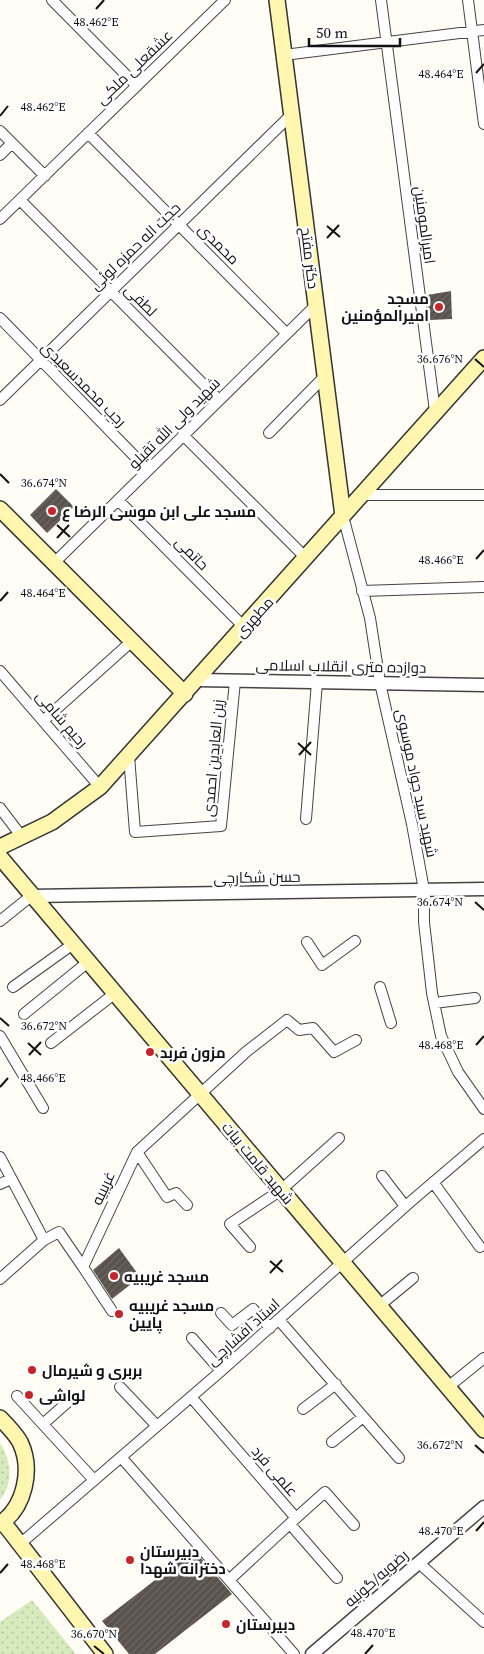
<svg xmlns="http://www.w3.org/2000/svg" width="484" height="1654" font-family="'Source Serif 4',Cairo,serif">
<defs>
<pattern id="grass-dots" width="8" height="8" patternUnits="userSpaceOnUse" patternTransform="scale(1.25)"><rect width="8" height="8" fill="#d5ebbd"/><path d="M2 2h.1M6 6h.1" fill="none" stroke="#b6c8a1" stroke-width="1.8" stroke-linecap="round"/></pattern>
<pattern id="building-hatch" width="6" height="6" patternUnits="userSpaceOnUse" patternTransform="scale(1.25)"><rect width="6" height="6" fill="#5a524d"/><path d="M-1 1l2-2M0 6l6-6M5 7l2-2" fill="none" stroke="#6d6662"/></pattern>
</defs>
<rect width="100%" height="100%" fill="#fffdf5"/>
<path fill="url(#grass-dots)" d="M0,1443C11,1460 14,1483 0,1500Z
M32,1600L76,1654H0V1622Z"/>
<path fill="url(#building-hatch)" d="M451,291L452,319L430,320L427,295Z
M56,489L74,507L47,533L30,515Z
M119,1248L140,1277L112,1299L93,1270Z
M194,1550L232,1594L155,1654H129L102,1621Z"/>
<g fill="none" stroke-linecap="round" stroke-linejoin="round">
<defs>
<path id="minor" d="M52,0L137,86
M381,0L435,411
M468,0L484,124
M284,55L484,30
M0,131L45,176
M88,133L286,333
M0,155L12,143
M20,200L219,400
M0,219L225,0
M0,318L148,470
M0,400L292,114
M269,433L325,376
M183,435L306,558
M362,495H484
M118,500L244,627
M343,516L370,618L380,683L412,824L424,890V922L432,993L441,1036L458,1072L484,1109
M54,563L316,305
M362,591L484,587
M0,671L100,787
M43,721L132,641
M129,756L135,832L221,826L235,681
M0,808L22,837
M306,819L317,682
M0,921L31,896
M307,942L322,965L355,941
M13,987L73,944
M380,987L391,1023
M434,1003L475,998
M24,1014L88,962
M0,1036L43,1108
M51,1043L114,994
M137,1152L167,1197L176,1193L187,1205
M0,1157L44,1240
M382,1176L405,1206
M433,1182L480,1247
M0,1184L11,1179
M250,1247L230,1224L281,1190L339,1138
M0,1279L44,1240L59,1232L83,1267
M379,1306L413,1278
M112,1311L83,1267L137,1152L246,1052L287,1020L299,1030L313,1028L334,1052L356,1040
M221,1313L232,1325L253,1309L270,1328
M279,1320L399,1458
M192,1338L221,1371
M120,1387L157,1426
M448,1387L484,1358
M17,1396L94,1480
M191,1397L296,1518L229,1580
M303,1409L336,1384
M43,1424L70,1400
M332,1442L363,1417
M121,1457L294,1654
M296,1518L325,1492L354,1525
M290,1524L337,1578
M20,1544L221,1371L409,1203L484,1139
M419,1563L484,1622"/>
<path id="tertiary" d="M198,680L484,685
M31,896L484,889
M312,1654L484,1507"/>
<path id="secondary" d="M277,0L343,516
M0,509L185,694
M0,847L52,822L100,787L484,358
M0,857L484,1430
M0,1418C8,1426 15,1433 20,1442C33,1469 25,1507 0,1524
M3,1522L105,1654"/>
</defs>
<use href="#minor" stroke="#444" stroke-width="12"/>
<use href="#tertiary" stroke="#444" stroke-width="15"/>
<use href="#secondary" stroke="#333" stroke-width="18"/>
<use href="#minor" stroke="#fff" stroke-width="10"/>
<use href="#tertiary" stroke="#fff" stroke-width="12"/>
<use href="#secondary" stroke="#fff6b0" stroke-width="15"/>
</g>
<path fill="none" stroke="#111" stroke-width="2" d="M96,9L104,0M476,73L484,64M0,116L8,106M327,226L340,237M327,238L339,225M475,359L484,367M0,474L9,483M57,525L70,537M57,538L69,525M476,559L484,550M0,601L8,592M298,743L311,755M299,755L311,742M475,902L484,910M0,1018L9,1026M28,1043L41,1055M476,1045L484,1036M29,1055L41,1042M0,1087L8,1078M270,1261L283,1272M270,1273L282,1260M475,1445L484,1453M476,1531L484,1522M0,1573L8,1564M94,1646L104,1654M365,1654L373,1645"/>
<g fill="#c4262e" stroke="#fff" stroke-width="2">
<circle cx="439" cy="307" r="5"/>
<circle cx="52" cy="511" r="5"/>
<circle cx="150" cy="1052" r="5"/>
<circle cx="114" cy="1276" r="5"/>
<circle cx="119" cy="1314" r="5"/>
<circle cx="32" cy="1370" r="5"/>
<circle cx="29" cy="1395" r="5"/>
<circle cx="130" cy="1560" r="5"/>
<circle cx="226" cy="1624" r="5"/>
</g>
<g text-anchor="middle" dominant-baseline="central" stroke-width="5" stroke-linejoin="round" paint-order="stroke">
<g font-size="15" fill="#111" stroke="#fff">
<text transform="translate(134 67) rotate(-44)">عشقعلی ملکی</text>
<text transform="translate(425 225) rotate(82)">امیرالمومنین</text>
<text transform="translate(219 244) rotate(45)">محمدی</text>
<text transform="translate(135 246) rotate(-44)">حجت اله حمزه لوئی</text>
<text transform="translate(310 258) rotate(83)">دکتر مفتح</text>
<text transform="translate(141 300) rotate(45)">لطفی</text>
<text transform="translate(84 384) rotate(45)">رجب محمدسعیدی</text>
<text transform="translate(174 423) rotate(-45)">شهید ولی الله تقیلو</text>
<text transform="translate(192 553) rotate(45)">حاتمی</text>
<text transform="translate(254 617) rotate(-48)">مطهری</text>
<text transform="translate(341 666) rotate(1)">دوازده متری انقلاب اسلامی</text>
<text transform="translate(62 719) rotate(49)">رحیم شامی</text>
<text transform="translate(213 758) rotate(-85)">زین العابدین احمدی</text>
<text transform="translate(417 783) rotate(78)">شهید سید جواد موسوی</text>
<text transform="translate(257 877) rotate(-1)">حسن شکارچی</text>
<text transform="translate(258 1163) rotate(50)">شهید قامت بیات</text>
<text transform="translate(103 1188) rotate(-65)">غریبیه</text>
<text transform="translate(243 1332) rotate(-42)">استاد افشارچی</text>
<text transform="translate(275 1471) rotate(49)">علمی فرد</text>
<text transform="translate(376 1578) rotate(-41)">رضویه/گونیه</text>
</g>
<g font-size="15" font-weight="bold" fill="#111" stroke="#fff" text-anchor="start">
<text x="429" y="298" text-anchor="end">مسجد<tspan x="429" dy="17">امیرالمؤمنین</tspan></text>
<text x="62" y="511">مسجد علی ابن موسی الرضا ع</text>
<text x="160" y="1052">مزون فربد</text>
<text x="124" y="1276">مسجد غریبیه</text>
<text x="129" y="1305">مسجد غریبیه<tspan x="129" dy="17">پایین</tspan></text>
<text x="42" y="1370">بربری و شیرمال</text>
<text x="39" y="1395">لواشی</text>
<text x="140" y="1551">دبیرستان<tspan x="140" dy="17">دخترانه شهدا</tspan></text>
<text x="236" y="1624">دبیرستان</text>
</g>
</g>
<g font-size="12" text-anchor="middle" fill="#111" stroke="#fff" stroke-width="5" stroke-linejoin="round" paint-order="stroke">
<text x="96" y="26">48.462°E</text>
<text x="441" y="78">48.464°E</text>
<text x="43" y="111">48.462°E</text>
<text x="440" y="363">36.676°N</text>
<text x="44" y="487">36.674°N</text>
<text x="441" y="564">48.466°E</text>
<text x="43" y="597">48.464°E</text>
<text x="440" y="906">36.674°N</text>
<text x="44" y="1030">36.672°N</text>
<text x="441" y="1049">48.468°E</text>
<text x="43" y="1082">48.466°E</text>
<text x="440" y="1449">36.672°N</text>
<text x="441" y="1535">48.470°E</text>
<text x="43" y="1568">48.468°E</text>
<text x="373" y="1637">48.470°E</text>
<text x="94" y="1638">36.670°N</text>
</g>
<path d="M309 38v8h91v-8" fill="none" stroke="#111111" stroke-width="2.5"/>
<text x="316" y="38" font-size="15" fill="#111111" stroke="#ffffff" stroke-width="4" paint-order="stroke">50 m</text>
</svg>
